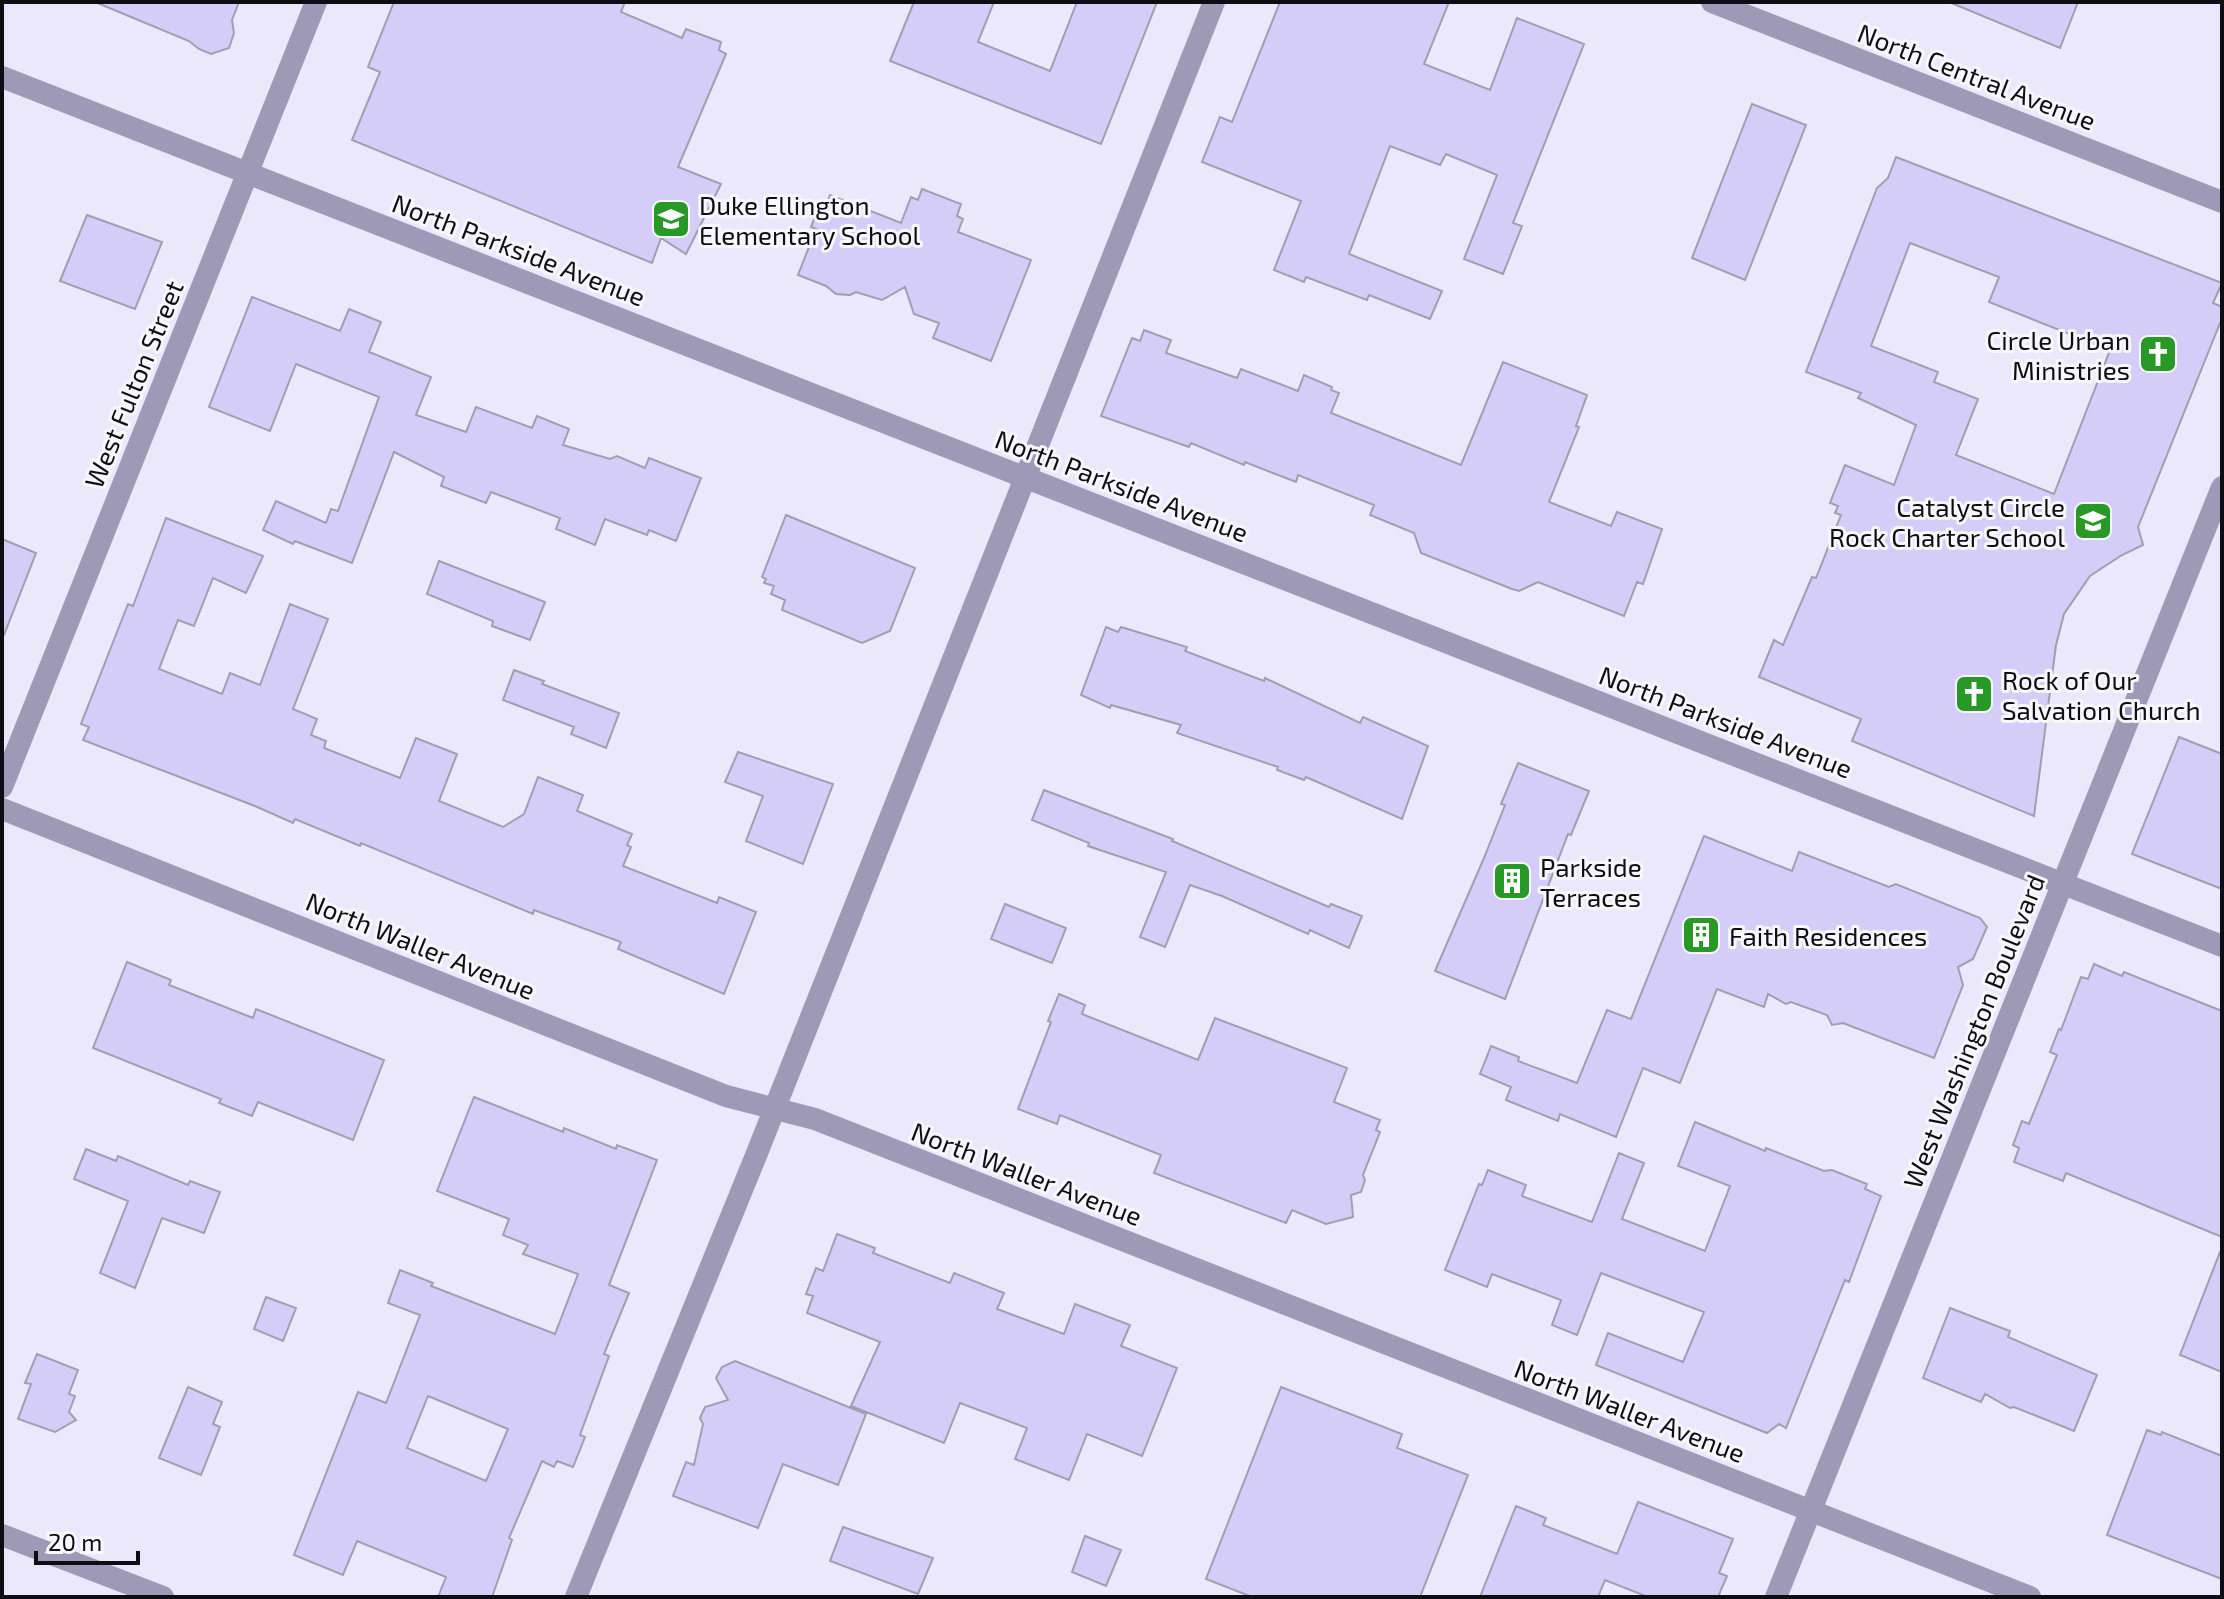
<svg xmlns="http://www.w3.org/2000/svg" width="2224" height="1599" font-family="'Exo 2',sans-serif">
<rect width="100%" height="100%" fill="#ebe8fc"/>
<path fill="#d4cdf8" stroke="#a19eb1" stroke-width="2" fill-rule="evenodd" d="M95,2H239L232,20L234,33L229,48L211,54L199,49L189,41Z
M394,2H625L621,12L682,38L686,29L721,42L719,50L726,54L678,167L721,184L686,254L661,238L652,263L352,140L380,72L368,67Z
M914,2H994L978,42L1050,71L1077,2H1157L1101,144L890,61Z
M1280,2H1449L1424,64L1490,90L1517,18L1584,44L1513,223L1522,226L1503,274L1464,259L1497,175L1446,154L1440,165L1390,146L1349,254L1442,291L1430,319L1369,295L1367,300L1306,277L1304,282L1274,270L1301,201L1202,162L1220,117L1232,122Z
M1949,2H2078L2060,48Z
M1752,104L1806,125L1745,280L1692,258Z
M1896,157L2222,283L2213,303L2222,307V318L2138,527L2143,545L2122,555L2090,576L2064,614L2056,645L2034,816L1852,741L1861,719L1759,677L1774,640L1783,645L1812,577L1816,578L1841,515L1835,513L1838,506L1830,503L1845,465L1894,485L1916,425L1858,398L1861,393L1806,372L1877,188L1888,178ZM1910,243L1999,277L1989,302L2110,350L2054,494L1956,455L1978,399L1934,382L1938,372L1871,346Z
M922,189L961,204L957,216L963,219L958,232L1031,260L991,361L933,338L939,323L914,314L905,287L882,300L856,292L850,295L836,294L826,286L798,275L816,229L811,227L820,204L826,206L830,195L901,223L911,197L918,200Z
M87,215L162,242L135,309L60,281Z
M252,297L340,331L349,309L381,322L369,352L431,377L416,415L466,432L476,407L532,428L537,416L569,429L563,445L610,459L617,456L645,468L649,458L701,478L676,541L649,530L647,535L605,519L595,545L556,529L560,518L491,492L486,503L441,486L444,477L394,452L352,563L295,541L293,544L263,530L276,501L326,523L331,509L338,511L379,397L296,364L270,431L209,407Z
M1144,330L1171,340L1166,353L1237,378L1241,369L1298,391L1304,375L1332,387L1331,390L1339,393L1331,413L1461,465L1503,362L1587,395L1576,426L1579,427L1549,502L1611,526L1617,512L1662,529L1643,584L1637,582L1624,616L1538,582L1519,591L1512,589L1421,553L1414,533L1370,515L1374,505L1298,475L1296,482L1245,462L1244,465L1191,443L1189,447L1101,416L1132,338L1140,341Z
M786,515L915,568L890,631L862,643L782,610L785,600L771,594L774,586L764,583L766,579L762,577Z
M166,518L263,556L246,593L213,578L194,626L178,620L159,669L222,694L230,673L260,685L290,604L328,619L293,709L317,719L311,735L326,741L324,748L400,778L416,738L457,754L439,801L503,827L524,814L538,777L583,795L577,811L632,834L627,845L631,847L623,866L717,903L719,897L756,912L724,994L618,949L621,942L534,910L533,914L361,843L360,846L295,819L293,823L255,806L83,740L89,727L81,724L128,604L133,606Z
M2,539L36,553L4,635H2Z
M439,561L545,602L530,640L492,626L493,621L427,594Z
M1106,627L1118,632L1121,627L1187,647L1185,651L1264,681L1265,678L1360,723L1363,717L1428,746L1402,819L1306,777L1304,780L1277,770L1278,767L1177,733L1181,725L1111,705L1110,708L1081,695Z
M514,670L544,681L542,684L619,713L606,748L571,734L574,727L503,700Z
M2179,737L2222,754V889L2132,854Z
M738,752L833,784L803,864L746,841L763,796L725,782Z
M1518,763L1589,791L1571,835L1568,834L1505,999L1435,971L1484,858L1505,805L1501,804Z
M1044,790L1173,839L1172,841L1329,907L1331,904L1362,916L1349,948L1310,930L1308,934L1222,896L1190,885L1165,947L1140,937L1166,872L1088,846L1089,843L1032,820Z
M1704,836L1792,871L1799,852L1889,887L1896,884L1980,918L1987,927L1973,959L1958,967L1963,985L1934,1058L1843,1023L1832,1025L1827,1015L1791,1002L1786,1004L1768,994L1764,1007L1717,989L1680,1083L1643,1068L1616,1137L1560,1114L1558,1121L1506,1100L1511,1087L1480,1074L1491,1046L1519,1057L1518,1061L1577,1083L1607,1010L1631,1019Z
M1005,904L1066,928L1052,963L991,939Z
M127,962L171,980L169,985L253,1018L256,1009L384,1060L353,1140L258,1102L252,1116L219,1103L221,1099L93,1048Z
M2094,964L2122,976L2124,972L2222,1011V1237L2066,1173L2063,1181L2014,1162L2019,1148L2013,1145L2022,1121L2029,1124L2057,1055L2050,1052L2059,1029L2061,1030L2081,977L2088,979Z
M1059,994L1085,1005L1082,1014L1198,1060L1215,1018L1347,1068L1334,1102L1380,1120L1376,1130L1380,1132L1363,1175L1365,1180L1361,1192L1351,1195L1353,1217L1326,1224L1292,1210L1286,1223L1154,1173L1161,1155L1060,1115L1057,1124L1018,1109L1051,1022L1048,1021Z
M474,1097L563,1132L564,1128L616,1149L617,1145L657,1160L609,1285L629,1293L604,1354L609,1356L580,1435L585,1437L573,1467L557,1461L554,1467L542,1461L509,1538L512,1540L492,1597H438L446,1577L357,1541L343,1575L294,1555L358,1392L386,1403L420,1315L388,1303L400,1270L433,1283L431,1286L555,1334L578,1274L523,1254L528,1245L503,1235L509,1219L437,1191ZM428,1396L508,1429L486,1481L407,1448Z
M1695,1122L1765,1151L1766,1148L1824,1171L1832,1170L1867,1184L1865,1189L1881,1196L1849,1282L1845,1280L1786,1428L1779,1424L1767,1433L1596,1365L1608,1333L1683,1362L1704,1312L1601,1273L1577,1335L1552,1325L1561,1300L1492,1274L1487,1287L1445,1270L1479,1184L1482,1185L1488,1170L1526,1185L1522,1196L1592,1222L1619,1153L1644,1163L1622,1219L1705,1251L1730,1186L1678,1166Z
M86,1149L116,1161L118,1156L188,1185L190,1181L220,1192L204,1233L162,1218L135,1288L100,1273L128,1201L74,1179Z
M837,1234L875,1248L873,1253L950,1283L954,1273L1004,1293L997,1309L1064,1334L1075,1304L1130,1325L1121,1346L1177,1368L1142,1456L1087,1434L1069,1480L1015,1459L1027,1428L960,1403L944,1443L851,1406L880,1342L807,1313L813,1296L806,1294L816,1268L823,1271Z
M2220,1252H2222V1372L2180,1355Z
M266,1297L296,1308L283,1341L254,1329Z
M1950,1308L2010,1331L2008,1337L2097,1375L2074,1431L2014,1407L2010,1408L1985,1394L1981,1402L1923,1378Z
M37,1354L78,1370L69,1394L75,1396L69,1412L76,1420L55,1432L18,1419L31,1384L25,1383Z
M735,1361L866,1414L838,1485L783,1464L758,1528L673,1496L686,1462L694,1465L703,1424L700,1418L705,1407L728,1400L716,1378L722,1367Z
M188,1387L222,1402L213,1424L220,1427L201,1475L159,1458Z
M1281,1387L1402,1434L1397,1448L1468,1475L1420,1597H1252L1206,1579Z
M2147,1430L2161,1435L2162,1432L2222,1456V1579L2107,1535Z
M1638,1502L1733,1539L1719,1573L1727,1576L1718,1597H1648L1605,1580L1598,1597H1480L1516,1506L1546,1518L1543,1525L1617,1554Z
M843,1527L933,1558L918,1594L830,1561Z
M1085,1536L1121,1550L1106,1586L1072,1572Z"/>
<g fill="none" stroke-linecap="round" stroke-linejoin="round">
<path stroke="#9e99b7" stroke-width="22" d="M2,77L2222,946
M2,787L316,2
M2,809L726,1096L815,1119L2030,1597
M2,1535L163,1597
M576,1597L755,1158L1214,2"/>
<path stroke="#9e99b7" stroke-width="22" d="M1712,2L2222,202
M1776,1597L2222,487"/>
</g>
<defs>
<symbol id="school-square" viewBox="-11 -11 22 22"><rect x="-9" y="-9" width="18" height="18" rx="4" fill="#289927" stroke="#f8f7fc"/><path d="M0-5L7-2L0 1L-7-2ZM-4 1L0 2.5L4 1V4Q0 6-4 4Z" fill="#fff"/></symbol>
<symbol id="church-square" viewBox="-11 -11 22 22"><rect x="-9" y="-9" width="18" height="18" rx="4" fill="#289927" stroke="#f8f7fc"/><path d="M-1.2-6h2.4v3.5h3.3v2.4h-3.3V6h-2.4V-.1h-3.3v-2.4h3.3Z" fill="#fff"/></symbol>
<symbol id="building-square" viewBox="-11 -11 22 22"><rect x="-9" y="-9" width="18" height="18" rx="4" fill="#289927" stroke="#f8f7fc"/><path d="M-4-6H4V6H1V3H-1V6H-4ZM-2.5-4.3h1.7v1.8h-1.7ZM.8-4.3h1.7v1.8H.8ZM-2.5-1h1.7V.8h-1.7ZM.8-1h1.7V.8H.8Z" fill="#fff"/></symbol>
</defs>
<g fill-rule="evenodd">
<use href="#school-square" x="649" y="197" width="44" height="44"/>
<use href="#church-square" x="2136" y="332" width="44" height="44"/>
<use href="#school-square" x="2071" y="499" width="44" height="44"/>
<use href="#church-square" x="1952" y="672" width="44" height="44"/>
<use href="#building-square" x="1490" y="859" width="44" height="44"/>
<use href="#building-square" x="1679" y="913" width="44" height="44"/>
</g>
<g text-anchor="middle" dominant-baseline="central" stroke-width="6" stroke-linejoin="round" paint-order="stroke">
<g font-size="26" fill="#0e0d13" stroke="#f8f7fc">
<text transform="translate(1977 76) rotate(21)">North Central Avenue</text>
<text transform="translate(519 249) rotate(21)">North Parkside Avenue</text>
<text transform="translate(133 384) rotate(-68)">West Fulton Street</text>
<text transform="translate(1122 485) rotate(21)">North Parkside Avenue</text>
<text transform="translate(1726 721) rotate(21)">North Parkside Avenue</text>
<text transform="translate(421 945) rotate(22)">North Waller Avenue</text>
<text transform="translate(1973 1031) rotate(-68)">West Washington Boulevard</text>
<text transform="translate(1027 1173) rotate(21)">North Waller Avenue</text>
<text transform="translate(1630 1410) rotate(21)">North Waller Avenue</text>
</g>
<g font-size="26" fill="#0e0d13" stroke="#f8f7fc" text-anchor="start">
<text x="699" y="204">Duke Ellington<tspan x="699" dy="30">Elementary School</tspan></text>
<text x="2130" y="339" text-anchor="end">Circle Urban<tspan x="2130" dy="30">Ministries</tspan></text>
<text x="2065" y="506" text-anchor="end">Catalyst Circle<tspan x="2065" dy="30">Rock Charter School</tspan></text>
<text x="2002" y="679">Rock of Our<tspan x="2002" dy="30">Salvation Church</tspan></text>
<text x="1540" y="866">Parkside<tspan x="1540" dy="30">Terraces</tspan></text>
<text x="1729" y="935">Faith Residences</text>
</g>
</g>
<rect width="2224" height="1599" fill="none" stroke="#0e0d13" stroke-width="8"/>
<path d="M36 1551v12h102v-12" fill="none" stroke="#0e0d13" stroke-width="4"/>
<text x="48" y="1551" font-size="24" fill="#0e0d13" stroke="#f8f7fc" stroke-width="6" paint-order="stroke">20 m</text>
</svg>
